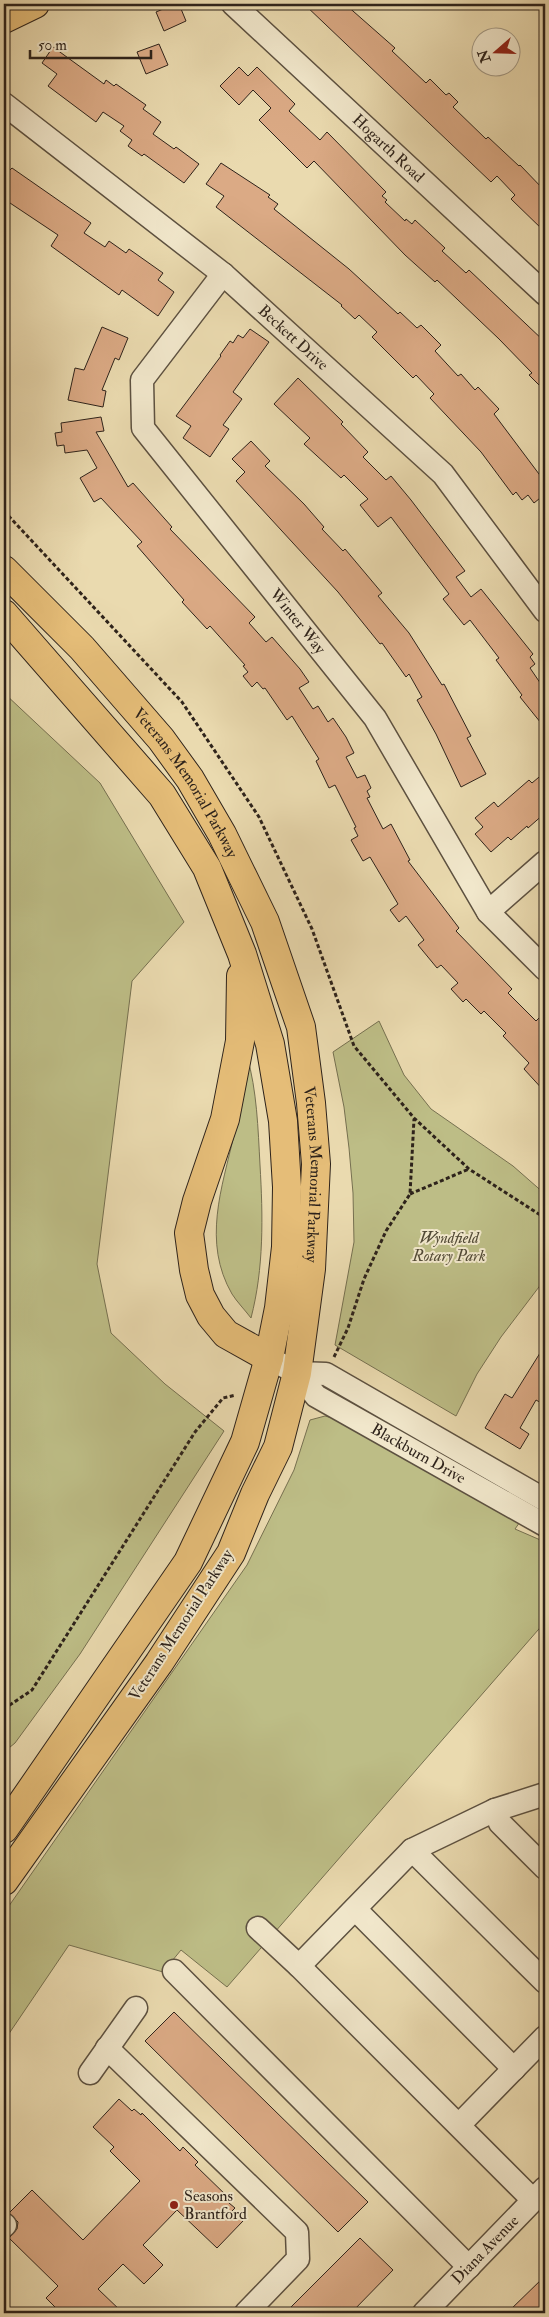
<svg xmlns="http://www.w3.org/2000/svg" width="549" height="2317" font-family="'IM FELL Double Pica',serif">
<rect width="100%" height="100%" fill="#eadaaf"/>
<filter id="stains"><feTurbulence type="fractalNoise" baseFrequency=".004" numOctaves="4"/><feColorMatrix values="0 0 0 0 .2 0 0 0 0 .09 0 0 0 0 .02 0 0 0 .5 -.17"/></filter>
<radialGradient id="worn" r=".72"><stop offset=".6" stop-color="#630" stop-opacity="0"/><stop offset="1" stop-color="#630" stop-opacity=".3"/></radialGradient>
<path fill="#bdbd86" stroke="#767050" d="M4,693L100,783L184,922L132,981L97,1264L111,1333L165,1384L224,1431L80,1654L15,1743L4,1752Z
M379,1021L404,1075L431,1109L513,1166L545,1194V1279L501,1337L477,1374L456,1416L335,1345L354,1242L353,1193L349,1148L344,1107L333,1052Z
M247,1056C257,1091 258,1128 260,1165C263,1216 264,1268 251,1318C245,1310 237,1302 232,1294C202,1242 222,1188 234,1135C240,1109 244,1082 247,1056Z
M325,1416L343,1421L522,1519L515,1529L545,1542V1622L227,1987L181,1950L163,1972L69,1945L4,2041V1913L247,1565L294,1470L310,1420Z"/>
<path fill="#dbaa85" stroke="#2e231b" d="M175,4H179L186,21L164,31L156,12Z
M304,4H345L395,48L392,51L426,83L430,79L446,95L449,93L458,102L453,107L486,139L488,137L519,166L520,165L545,191V232L511,199L515,195L497,176L491,182Z
M159,44L168,65L146,74L137,52Z
M53,47L104,84L106,80L114,86L116,84L146,105L143,109L161,122L153,134L174,149L176,147L199,164L184,183L144,154L142,156L128,146L132,140L120,131L124,126L103,112L96,122L48,86L57,74L42,63Z
M239,67L248,76L257,67L295,104L289,111L320,140L327,132L386,192L382,196L387,200L385,202L405,221L406,219L412,224L415,220L445,248L442,251L466,273L469,270L545,342V391L529,375L532,373L499,339L437,280L435,282L405,255L314,161L307,168L259,120L271,108L253,90L239,105L220,86Z
M221,163L270,195L268,197L278,204L274,209L349,269L398,314L400,312L417,328L421,325L441,345L435,351L458,376L461,374L475,390L478,387L499,409L494,414L545,482V494L534,503L528,495L522,500L516,492L513,495L481,452L430,398L434,394L416,375L413,378L372,337L377,332L359,315L355,319L341,306L342,305L216,207L224,196L206,184Z
M4,167L9,171L12,168L91,223L84,233L105,247L109,241L126,253L129,249L163,273L158,280L174,292L158,316L122,290L119,295L51,246L58,235L4,199Z
M102,327L128,338L119,360L115,358L102,390L106,391L103,407L68,400L75,368L84,370Z
M250,329L269,342L233,392L242,399L223,425L229,429L210,457L183,438L191,426L176,416L221,356L220,355L230,341L233,343L238,335L243,338Z
M298,378L343,422L341,424L368,452L363,457L386,480L391,476L411,500L465,571L456,577L471,597L481,589L533,654L530,657L535,664L530,668L545,690V728L520,697L522,695L496,660L499,658L470,620L464,625L443,599L449,594L391,517L378,527L360,505L368,499L344,475L341,478L304,444L310,438L274,404Z
M101,417L104,431L96,432L128,487L133,483L172,527L170,529L255,617L249,623L266,642L272,637L300,669L309,682L299,688L313,709L318,706L328,722L333,718L346,737L354,753L346,757L357,778L365,775L371,788L367,791L370,797L367,798L383,829L391,824L410,860L408,861L459,928L456,931L512,989L508,993L536,1021L545,1012V1092L524,1069L529,1063L503,1036L506,1033L484,1011L481,1014L466,999L463,1002L451,989L458,983L441,965L437,968L418,945L424,940L406,916L399,922L390,910L398,904L370,857L363,861L351,840L358,836L354,828L356,827L335,785L329,788L316,761L319,759L292,716L287,720L265,688L263,689L257,682L252,687L243,676L248,672L243,666L245,665L210,626L207,629L182,602L184,600L137,546L142,542L101,498L94,502L80,478L97,468L87,450L65,453L64,445L57,446L55,433L62,432L61,423Z
M251,441L270,461L265,466L304,504L324,527L322,529L343,551L345,549L382,593L378,596L409,633L442,685L444,684L471,736L467,738L486,774L461,787L436,734L417,700L422,697L409,674L406,677L382,643L380,644L338,592L236,481L245,472L232,459Z
M545,772V813L528,828L527,826L511,840L508,837L491,852L475,834L483,827L475,818L494,802L498,807L529,780L532,783Z
M545,1345V1405L536,1400L520,1428L529,1434L520,1449L485,1428L505,1394L512,1398Z
M174,2012L368,2202L338,2232L145,2041Z
M119,2099L132,2111L134,2109L141,2115L142,2113L180,2151L183,2147L198,2162L195,2165L231,2200L229,2203L235,2208L232,2211L243,2221L217,2248L177,2210L143,2245L163,2265L144,2284L123,2264L98,2289L123,2313H61L46,2298L58,2286L9,2238L17,2229L18,2222L9,2213L32,2190L83,2240L140,2181L110,2151L114,2147L93,2127Z
M360,2238L393,2270L351,2313H285Z
M545,2276V2313H507Z"/>
<g fill="none" stroke-linecap="round" stroke-linejoin="round">
<defs>
<g id="minor">
<path id="s1" d="M233,4L545,294"/>
<path id="s2" d="M4,104L223,274L443,474L545,611"/>
<path id="s3" d="M223,274L142,380L143,428L375,718L488,912L545,969"/>
<path d="M488,912L545,862"/>
<path id="s4" d="M269,1358L297,1373L316,1396L545,1525"/>
<path d="M297,1373L326,1374L545,1500"/>
<path d="M495,1810L500,1823L545,1868"/>
<path d="M412,1850L545,1982"/>
<path d="M355,1909L514,2069"/>
<path d="M258,1928L299,1966L412,1850L495,1810L545,1794"/>
<path d="M299,1966L533,2200"/>
<path d="M174,1971L469,2267"/>
<path d="M107,2048L297,2232L298,2259L246,2313"/>
<path d="M90,2073L136,2008"/>
<path d="M459,2125L545,2037"/>
<path d="M4,2226L5,2225"/>
<path id="s5" d="M424,2313L545,2188"/>
</g>
<g id="major">
<path d="M4,19L35,4"/>
<path id="s6" d="M4,570L82,648L161,739L190,779L222,834L265,922L301,1027L311,1103L316,1164L311,1269L297,1373L278,1447L255,1494L231,1553L159,1663L4,1881"/>
<path d="M4,614L162,795L207,868L242,954L270,1044L283,1121L287,1187L286,1247L279,1308L269,1358L245,1442L188,1562L4,1829"/>
<path d="M241,976L240,1041L225,1119L197,1201L189,1233L194,1270L200,1295L211,1316L226,1334L269,1358"/>
</g>
</defs>
<use href="#minor" stroke="#5d5140" stroke-width="25"/>
<use href="#major" stroke="#2e231b" stroke-width="30"/>
<path stroke="#2e231b" stroke-width="3" stroke-dasharray="4 2.5" stroke-linecap="butt" d="M4,511L182,702L259,817L312,929L354,1046L414,1118L469,1169L545,1218
M410,1194L469,1169
M334,1357L348,1328L364,1279L386,1231L410,1194L414,1119
M4,1709L32,1690L195,1432L223,1398L236,1395"/>
<use href="#minor" stroke="#f1e7cb" stroke-width="22"/>
<use href="#major" stroke="#e5bd78" stroke-width="28"/>
</g>
<circle fill="#8f2418" stroke="#f1e7cb" stroke-width="2" cx="174" cy="2205" r="5"/>
<g text-anchor="middle" dominant-baseline="central" stroke-width="4" stroke-linejoin="round" paint-order="stroke">
<g font-size="16" fill="#2e231b" stroke="#f1e7cb">
<text stroke="none"><textPath href="#s1" startOffset="212">Hogarth Road</textPath></text>
<text stroke="none"><textPath href="#s2" startOffset="372">Beckett Drive</textPath></text>
<text stroke="none"><textPath href="#s3" startOffset="429">Winter Way</textPath></text>
<text stroke="none"><textPath href="#s6" startOffset="281">Veterans Memorial Parkway</textPath></text>
<text stroke="none"><textPath href="#s6" startOffset="701">Veterans Memorial Parkway</textPath></text>
<text stroke="none"><textPath href="#s4" startOffset="179">Blackburn Drive</textPath></text>
<text transform="translate(181 1625) rotate(-57)">Veterans Memorial Parkway</text>
<text stroke="none"><textPath href="#s5" startOffset="88">Diana Avenue</textPath></text>
</g>
<g font-size="16" font-style="italic" fill="#524a36" stroke="#f1e7cb">
<text x="449" y="1238">Wyndfield<tspan x="449" dy="18">Rotary Park</tspan></text>
</g>
<g font-size="16" fill="#2e231b" stroke="#f1e7cb" text-anchor="start">
<text x="184" y="2196">Seasons<tspan x="184" dy="18">Brantford</tspan></text>
</g>
</g>
<rect width="549" height="2317" fill="none" stroke="#eadaaf" stroke-width="20"/>
<rect x="5" y="5" width="539" height="2307" fill="none" stroke="#2e231b" stroke-width="2.5"/>
<rect x="10" y="10" width="529" height="2297" fill="none" stroke="#2e231b"/>
<g transform="translate(496 52) rotate(250)"><circle r="24" fill="#f1e7cb" stroke="#a39985"/>
<path d="M0-4L9 19L0 12L-9 19Z" fill="#8f2418"/>
<text y="-8" font-size="14" font-weight="bold" text-anchor="middle" fill="#2e231b">N</text>
</g>
<path d="M30 50v8h121v-8" fill="none" stroke="#2e231b" stroke-width="2.5"/>
<text x="38" y="50" font-size="15" fill="#2e231b" stroke="#f1e7cb" stroke-width="4" paint-order="stroke">50 m</text>
<rect width="100%" height="100%" filter="url(#stains)"/>
<rect width="100%" height="100%" fill="url(#worn)"/>
</svg>
